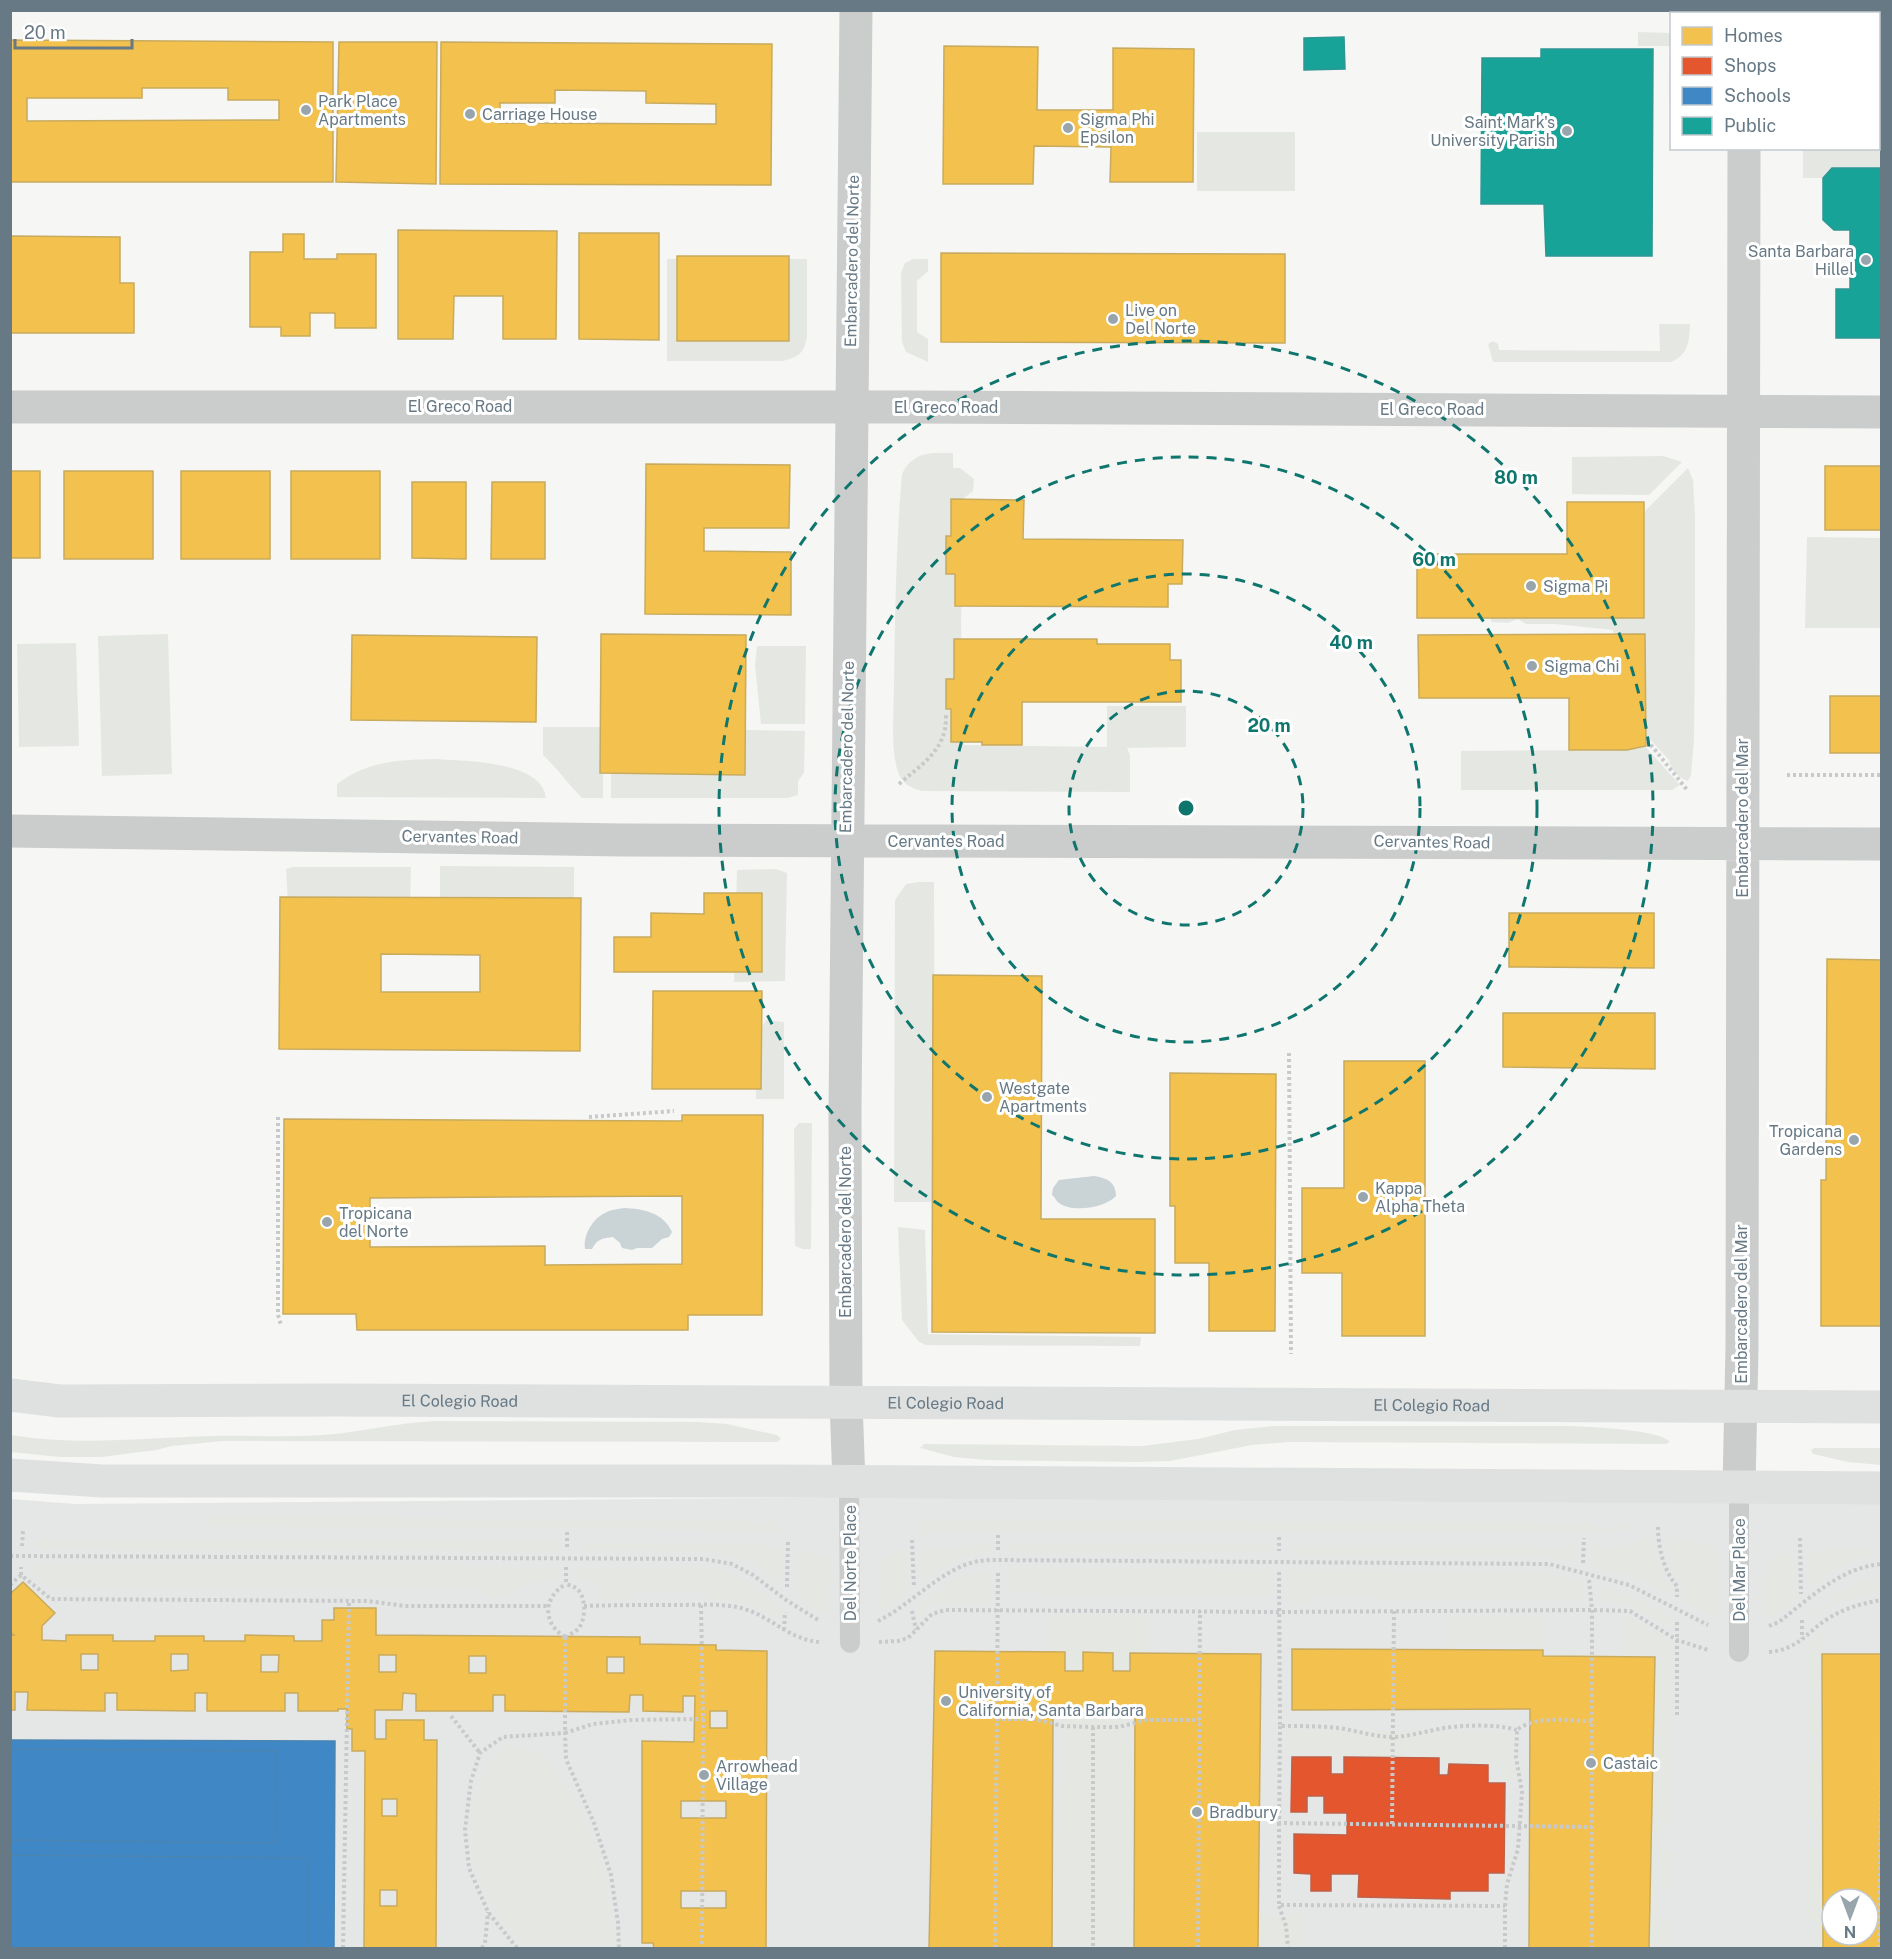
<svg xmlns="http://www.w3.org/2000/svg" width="1892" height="1959" font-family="'Public Sans',sans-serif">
<rect width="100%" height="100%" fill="#f6f6f5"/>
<path fill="#e5e6e6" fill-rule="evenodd" d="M1881,1496V1948H11V1499L75,1504L883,1497ZM1832,1899H1868V1935H1832Z"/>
<path fill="#e5e8e2" d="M1638,32L1671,33V99H1669L1670,46H1638Z
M1878,35H1881V168H1833L1823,178H1803V149L1878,148Z
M1197,132H1295V191H1197Z
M667,259H807V337C804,354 798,357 783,361H667Z
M913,259H928V271L917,281V332L928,339V362L906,352L902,342L901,273L905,263Z
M1659,324H1690C1689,341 1689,354 1671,362H1493L1488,344L1493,341L1498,344L1499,350L1660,351Z
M932,453H953V468H960L974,479L973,491L964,498L961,623L964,745L1107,747V706H1186V747L1127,748L1130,755V792L922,791C911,788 902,784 898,772C890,748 894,711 894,685C895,615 896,544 902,474C908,461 917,455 932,453Z
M1663,456L1682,462L1649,495L1572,494V457Z
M1688,468L1693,480L1695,517V624L1694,739L1691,775L1688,781C1679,779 1670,768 1669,760L1637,725L1613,630L1555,624H1526L1518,619L1508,623L1491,622L1492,605L1642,514Z
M1807,537L1881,538V628H1805Z
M168,634L172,774L102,776L98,636Z
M76,643L79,746L19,747L17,644Z
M757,646H806L805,724H761L755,665Z
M543,727H603V798H582C568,784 557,768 543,755Z
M742,730L805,731L804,773L798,781V795L788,798H611V771Z
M1642,743L1680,785L1672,790H1461V751L1627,750Z
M434,759C462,761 542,760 546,798L337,797V784C367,761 398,760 434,759Z
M440,866L574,867V903L440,904Z
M293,867H411L410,903H288L286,869Z
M776,869L787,873L785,981L734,982L737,870Z
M919,882H934L935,1202H894L895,900L906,884Z
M766,1020L784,1022V1099H756L757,1035Z
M799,1123H812L811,1249H803L795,1246L794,1129Z
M898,1227L925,1230L928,1334L1141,1337L1140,1346L926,1345L919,1342L902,1320Z
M434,1421L698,1422L727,1424L777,1435L781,1439L777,1442L223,1441L172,1446L156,1450L102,1457H59L11,1452V1435C78,1446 144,1438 211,1436C252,1435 294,1438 335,1434C368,1430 400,1423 434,1421Z
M1275,1426H1569C1588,1427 1659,1429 1670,1442L1666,1444L1288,1442L1252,1445L1170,1461L1137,1462L986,1460L954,1457L920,1448L924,1444L1142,1446L1198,1439L1235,1430Z
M1814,1448H1881V1465L1848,1462L1813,1454L1811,1450Z
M210,1517L749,1521V1525H767L769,1521L774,1523L782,1533L759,1530L210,1526Z
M924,1520L1594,1523L1595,1529H1612L1613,1523H1632L1627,1529L1612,1532L975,1530L915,1534Z
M1651,1537L1663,1579L1671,1587V1595L1642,1580L1591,1565L1593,1547H1624Z
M1666,1537L1688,1539L1715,1546L1717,1556V1618L1684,1602V1584L1675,1577Z
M38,1539L559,1541L558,1551L37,1549Z
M582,1543H753L781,1550V1583L754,1563L715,1551L581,1550Z
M989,1545V1553C962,1553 942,1566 922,1583L921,1549Z
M1009,1545H1269V1553H1011Z
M1291,1546L1574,1547L1575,1562L1540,1555L1291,1554Z
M797,1549L829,1557L828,1613L819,1611L796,1595Z
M1826,1549L1880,1550V1555C1853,1555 1830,1574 1809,1589V1553Z
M899,1550H907V1594L878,1613L879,1560L890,1553Z
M1781,1554H1794L1796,1599L1780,1612L1764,1618L1765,1562Z
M31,1564L559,1567L558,1578L535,1582L516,1589L511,1597H486L485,1588L44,1586L31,1573Z
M577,1567H704C735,1571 758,1589 781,1608V1619C756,1605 735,1601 707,1600L706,1591H628L627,1599H605L601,1597V1584L577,1578Z
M1007,1567L1271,1570V1595H1044L1043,1591H1007Z
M989,1569V1602L937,1603L929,1606L917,1622V1608C939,1589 959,1574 989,1569Z
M1289,1570L1544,1572L1582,1582L1583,1599H1372V1595L1313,1594L1312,1604H1289Z
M1879,1576L1880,1593C1857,1595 1823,1602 1811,1624L1810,1617L1840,1591Z
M1599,1586C1628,1594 1648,1603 1673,1618V1630L1632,1606L1599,1600Z
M1049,1614L1147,1615L1146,1677L1049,1676Z
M1454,1616H1544V1645H1450L1451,1619Z
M1624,1616L1629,1617L1673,1643L1671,1822H1660L1659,1851L1671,1852V1890H1659L1658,1919H1671L1670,1948H1650L1653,1660L1624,1659Z
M1824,1631L1828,1948H1817V1920H1806L1807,1847L1818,1846V1819L1807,1818V1763L1818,1762V1734L1807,1733L1808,1644Z
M1064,1715H1130L1134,1948H1053Z
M1292,1730L1506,1731L1512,1734V1759L1517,1779L1505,1783L1498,1767L1449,1764L1447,1757H1292L1288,1733Z
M514,1746C523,1747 532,1748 539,1754C544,1758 548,1764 551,1768C589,1814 617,1889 612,1948H526C507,1929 489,1904 480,1879C466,1842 469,1760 514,1746Z
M1303,1915L1302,1948H1258V1917Z"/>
<path fill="#cad3d6" d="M1094,1176C1107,1178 1116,1182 1116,1196C1105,1208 1072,1213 1059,1203C1056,1201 1055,1197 1052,1195L1053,1188L1059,1180Z
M624,1208C643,1209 663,1212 672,1232L669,1237L662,1239L652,1248H637L632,1250L622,1248L620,1243L613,1237C603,1238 597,1239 592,1249H585C583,1236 592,1219 605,1213C610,1210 618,1209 624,1208Z"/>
<path fill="#f2c14e" stroke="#c8ab5e" stroke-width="1.5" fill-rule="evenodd" d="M10,40L333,42V182H10ZM142,88H228V100H279V120L27,121V98H142Z
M339,42H437L436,184L336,182Z
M441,42L772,44L771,185L440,184ZM555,90L646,91V103L716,104V124L500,123V103H555Z
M944,46L1038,47L1037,110H1113V48L1194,49L1193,182H1110L1111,147L1034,146L1033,184H943Z
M398,230L557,231L556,339H503V296H454L453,339H398Z
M579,233H659V340L579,339Z
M283,234H304V259H337V254H376V328H335V313H310V336H281V327H250V252H283Z
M10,236L120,237V283H134V333H10Z
M941,253L1285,254V343L941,342Z
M677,256H789V341H677Z
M646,464L790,465L789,528H704V551L791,552V615L645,614Z
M1825,466H1882V530H1825Z
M10,471H40V558H10Z
M64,471H153V559H64Z
M181,471H270V559H181Z
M291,471H380V559H291Z
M412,482H466V559L412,558Z
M492,482H545V559H491Z
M951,499L1024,500L1023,539L1183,540L1182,584H1168V607L955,606V574H946V536H951Z
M1567,502H1644V618H1417V554H1567Z
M601,634L746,635L745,775L600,773Z
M1645,634L1646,746L1627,750H1569V698H1419L1418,635Z
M352,635L537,637L536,722L351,720Z
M954,639H1097V644H1170V660H1181V702H1022V745H982V742H951V709H946V679H954Z
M1830,696H1882V753H1830Z
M704,893H762V972H614V937H651V913L704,914Z
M280,897L581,898L580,1051L279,1049ZM381,954L480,955V992H381Z
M1509,913H1654V968L1509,967Z
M1827,959L1882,960V1326H1821V1180H1826Z
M933,975L1042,976L1041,1219H1155V1333L932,1332Z
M653,991H762L761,1089H652Z
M1503,1013H1655V1069L1503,1067Z
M1344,1061H1425V1336H1342V1273H1302V1188H1344Z
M1170,1073L1276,1074L1275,1331H1209V1263H1175V1206H1170Z
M682,1115H763L762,1315H688V1330H357L356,1314H283L284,1119L682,1121ZM682,1196V1264L545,1265V1246L370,1247V1198Z
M23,1582L55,1613L42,1626V1640L66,1641V1635H113V1641H155V1636H204V1641H245V1635L294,1636V1641H322V1620H334V1608H376V1635L640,1637V1644L716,1645V1650L767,1651L766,1948H654L653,1943H642V1741L694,1742L695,1696H683V1712L643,1711V1695H630L629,1712L505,1711V1695H493V1711H416V1694L403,1693L402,1710H375V1739H386V1720H424V1740H437L436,1948H364L365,1751H352V1729H347V1709H338V1711H298V1693H285V1711H207V1693H195V1711L117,1710V1693H105V1711L27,1710L28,1692H15V1710H10V1635H14L10,1632V1594ZM81,1654H98V1670H81ZM171,1654H188V1670L171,1671ZM261,1655H279L278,1672H261ZM379,1655H396V1672H379ZM469,1656H486V1673H469ZM607,1657H624V1673H607ZM710,1711H727V1728H710ZM382,1799H397V1816H382ZM681,1801H726V1818H681ZM380,1890H397V1906H380ZM681,1891H726V1908H681Z
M1292,1649L1543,1650V1656L1655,1657L1649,1948H1529L1530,1709L1292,1710Z
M935,1651L1065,1652V1671H1083V1652L1113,1653V1671H1130V1653L1261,1654L1258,1948H1134L1135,1706L1053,1708L1052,1948H929Z
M1822,1654H1882V1948H1823ZM1832,1899H1868V1935H1832Z
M1372,1849H1405L1406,1879H1373Z"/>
<path fill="#e4572e" stroke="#be6148" stroke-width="1.5" d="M1292,1757H1331V1774H1344V1757L1439,1758V1775H1448L1449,1764L1488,1765V1783H1505L1504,1873H1488V1891H1450V1899L1358,1897L1359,1874H1331V1891H1311V1874L1294,1873V1834L1347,1835V1813H1324V1796H1307V1812H1291Z"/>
<path fill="#3f88c5" stroke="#4b84b2" stroke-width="1.5" d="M10,1740L335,1741L334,1948H10Z
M10,1749L276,1751L275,1843L10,1840Z
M10,1855L308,1858V1948H10Z"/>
<path fill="#17a398" stroke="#2f9692" stroke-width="1.5" d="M1344,37L1345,69L1304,70V38Z
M1541,49H1653L1652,256H1546L1544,204H1481L1482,58H1541Z
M1832,168H1882V338H1836V289H1850V230H1834L1823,220V178Z"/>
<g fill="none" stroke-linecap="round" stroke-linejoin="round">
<path stroke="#c8c9ca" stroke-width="4" stroke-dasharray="3 3" stroke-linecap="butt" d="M1647,740L1688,791
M1787,775H1882
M899,784C923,763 947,750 946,715
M1289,1053L1291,1354
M278,1117V1315L281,1325
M589,1117L674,1111
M1658,1527C1658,1547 1664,1572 1677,1586V1597
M567,1532V1547
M998,1535V1551
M1279,1537V1551
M1800,1538L1801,1594
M912,1540L914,1588
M22,1546L23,1530
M10,1556L704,1559L732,1564L753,1575L786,1600L820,1621
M1583,1563L1584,1538
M566,1567V1584
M1279,1572L1280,1726C1300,1726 1320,1726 1339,1728C1358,1731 1375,1737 1394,1737C1411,1736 1427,1731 1444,1728C1464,1725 1498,1724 1517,1730
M21,1575V1567
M1589,1580L1592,1610V1948
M10,1585L21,1575L51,1599L368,1601L405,1606H549
M787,1587L788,1540
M701,1605L703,1719L702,1948
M584,1606C615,1605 646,1605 677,1605C697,1605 721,1603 741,1608C770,1615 790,1641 821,1642
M912,1611L916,1630
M1802,1620V1639
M878,1621C911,1605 943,1567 979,1561C985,1560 992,1560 998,1560L1549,1564L1629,1585L1708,1625
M1769,1626L1779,1622C1810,1598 1841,1567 1882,1564
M784,1630L785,1612
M565,1637V1733L593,1724L632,1720L703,1719
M565,1637C569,1635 575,1632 578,1629C586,1620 586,1600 579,1591C576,1587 571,1586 566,1584
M565,1637C542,1623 543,1597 566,1584
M879,1642L898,1641L908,1638L932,1614L945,1610L1279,1612L1592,1610L1630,1611L1677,1640L1708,1650
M1769,1652C1800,1649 1806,1632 1829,1618C1845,1608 1863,1603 1882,1600
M1677,1715V1621
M451,1716L480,1753
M996,1719H1034L1062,1726L1093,1727H1119L1146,1720H1200
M1280,1726L1279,1823L1592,1827
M1093,1727V1948
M1279,1823V1905L1505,1906
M1392,1824L1394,1611
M1279,1906L1286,1926L1288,1948
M343,1948L349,1601
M482,1948L485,1943L488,1912
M517,1948L488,1912L469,1868L465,1830L471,1781L480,1753L503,1737L565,1733L566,1759L594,1823L611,1875L618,1923L619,1948
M995,1948L998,1570
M1198,1948L1200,1611
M1505,1948V1906L1507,1884L1518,1849L1522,1792L1516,1757L1517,1730C1536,1715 1569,1721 1592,1721
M1879,1948L1882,1721"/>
<path stroke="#cbcccc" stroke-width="20" d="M849,1483L850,1643
M1739,1487V1652"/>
<path stroke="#cbcccc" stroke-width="33" d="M1744,14L1745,10
M10,407H910L1882,412
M10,831L623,840L1882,844
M849,1483L846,1401L845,1111L856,10
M1739,1487L1742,1348L1744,148"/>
<g stroke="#dfe0e0" stroke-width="33">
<path id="s1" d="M10,1395L60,1401L336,1400L1882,1407"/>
<path d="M10,1475L102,1481H780L1882,1488"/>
</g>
</g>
<g fill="none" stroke="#0f766e" stroke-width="3" stroke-dasharray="10 8">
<circle cx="1186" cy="808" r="117"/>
<circle cx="1186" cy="808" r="234"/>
<circle cx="1186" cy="808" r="351"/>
<circle cx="1186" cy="808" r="467"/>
</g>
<g fill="#98a5ac" stroke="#fff" stroke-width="2">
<circle cx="306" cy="110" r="6"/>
<circle cx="470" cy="114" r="6"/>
<circle cx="1068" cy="128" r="6"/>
<circle cx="1567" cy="131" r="6"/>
<circle cx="1866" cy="260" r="6"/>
<circle cx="1113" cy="319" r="6"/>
<circle cx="1531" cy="586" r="6"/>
<circle cx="1532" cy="666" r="6"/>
<circle cx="987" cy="1097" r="6"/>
<circle cx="1854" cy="1140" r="6"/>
<circle cx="1363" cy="1197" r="6"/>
<circle cx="327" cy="1222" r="6"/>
<circle cx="946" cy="1701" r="6"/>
<circle cx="1591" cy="1763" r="6"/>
<circle cx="704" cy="1775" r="6"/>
<circle cx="1197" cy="1812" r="6"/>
</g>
<g text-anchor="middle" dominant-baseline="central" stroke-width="6" stroke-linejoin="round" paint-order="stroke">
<g font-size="16" fill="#667985" stroke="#fff" text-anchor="start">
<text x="318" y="101">Park Place<tspan x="318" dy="18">Apartments</tspan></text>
<text x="482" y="114">Carriage House</text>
<text x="1080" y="119">Sigma Phi<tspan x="1080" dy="18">Epsilon</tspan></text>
<text x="1555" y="122" text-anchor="end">Saint Mark's<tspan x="1555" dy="18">University Parish</tspan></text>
<text x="1854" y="251" text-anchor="end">Santa Barbara<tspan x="1854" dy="18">Hillel</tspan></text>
<text x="1125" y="310">Live on<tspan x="1125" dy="18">Del Norte</tspan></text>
<text x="1543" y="586">Sigma Pi</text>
<text x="1544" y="666">Sigma Chi</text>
<text x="999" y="1088">Westgate<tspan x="999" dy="18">Apartments</tspan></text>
<text x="1842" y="1131" text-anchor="end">Tropicana<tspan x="1842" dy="18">Gardens</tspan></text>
<text x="1375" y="1188">Kappa<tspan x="1375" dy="18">Alpha Theta</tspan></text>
<text x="339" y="1213">Tropicana<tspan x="339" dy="18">del Norte</tspan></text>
<text x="958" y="1692">University of<tspan x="958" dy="18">California, Santa Barbara</tspan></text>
<text x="1603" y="1763">Castaic</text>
<text x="716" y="1766">Arrowhead<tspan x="716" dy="18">Village</tspan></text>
<text x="1209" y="1812">Bradbury</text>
</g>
<g font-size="16" fill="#667985" stroke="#fff">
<text transform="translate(852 261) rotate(-89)">Embarcadero del Norte</text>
<text x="460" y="406">El Greco Road</text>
<text x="946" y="407">El Greco Road</text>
<text x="1432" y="409">El Greco Road</text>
<text transform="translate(847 747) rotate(-89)">Embarcadero del Norte</text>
<text transform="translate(1742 818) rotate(-90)">Embarcadero del Mar</text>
<text transform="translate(460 837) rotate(1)">Cervantes Road</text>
<text x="946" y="841">Cervantes Road</text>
<text transform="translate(1432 842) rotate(1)">Cervantes Road</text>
<text transform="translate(845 1232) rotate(-90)">Embarcadero del Norte</text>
<text transform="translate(1741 1304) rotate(-90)">Embarcadero del Mar</text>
<text stroke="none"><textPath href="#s1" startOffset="450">El Colegio Road</textPath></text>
<text stroke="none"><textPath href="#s1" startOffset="936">El Colegio Road</textPath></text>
<text stroke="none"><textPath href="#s1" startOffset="1422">El Colegio Road</textPath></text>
<text transform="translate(850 1563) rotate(-90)">Del Norte Place</text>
<text transform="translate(1739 1570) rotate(-90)">Del Mar Place</text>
</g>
</g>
<circle cx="1186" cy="808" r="9" fill="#0f766e" stroke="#fff" stroke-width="3"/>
<g font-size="18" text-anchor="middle" font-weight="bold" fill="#0f766e" stroke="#fff" stroke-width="6" stroke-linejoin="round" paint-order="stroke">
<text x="1516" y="484">80 m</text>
<text x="1434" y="566">60 m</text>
<text x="1351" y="649">40 m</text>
<text x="1269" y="732">20 m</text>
</g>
<rect width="1892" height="1959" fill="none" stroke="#667985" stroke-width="24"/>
<rect x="1670" y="12" width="210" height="138" fill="#ffffff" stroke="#c2c9ce" stroke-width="1.5"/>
<rect x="1682" y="27" width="30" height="18" fill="#f2c14e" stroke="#c2c9ce" stroke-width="1.5"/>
<text x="1724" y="42" font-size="18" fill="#667985">Homes</text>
<rect x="1682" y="57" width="30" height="18" fill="#e4572e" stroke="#c2c9ce" stroke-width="1.5"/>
<text x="1724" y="72" font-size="18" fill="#667985">Shops</text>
<rect x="1682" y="87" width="30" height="18" fill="#3f88c5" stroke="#c2c9ce" stroke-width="1.5"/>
<text x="1724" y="102" font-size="18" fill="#667985">Schools</text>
<rect x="1682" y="117" width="30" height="18" fill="#17a398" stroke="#c2c9ce" stroke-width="1.5"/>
<text x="1724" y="132" font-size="18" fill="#667985">Public</text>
<g transform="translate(1850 1917) rotate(180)"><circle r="28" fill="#ffffff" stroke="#c2c9ce" stroke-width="1.5"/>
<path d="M0-4.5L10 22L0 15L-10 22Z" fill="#98a5ac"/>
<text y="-9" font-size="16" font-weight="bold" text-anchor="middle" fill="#667985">N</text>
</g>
<path d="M15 39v9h117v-9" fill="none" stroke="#667985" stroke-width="3"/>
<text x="24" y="39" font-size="18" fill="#667985" stroke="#ffffff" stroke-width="4.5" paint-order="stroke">20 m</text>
</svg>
